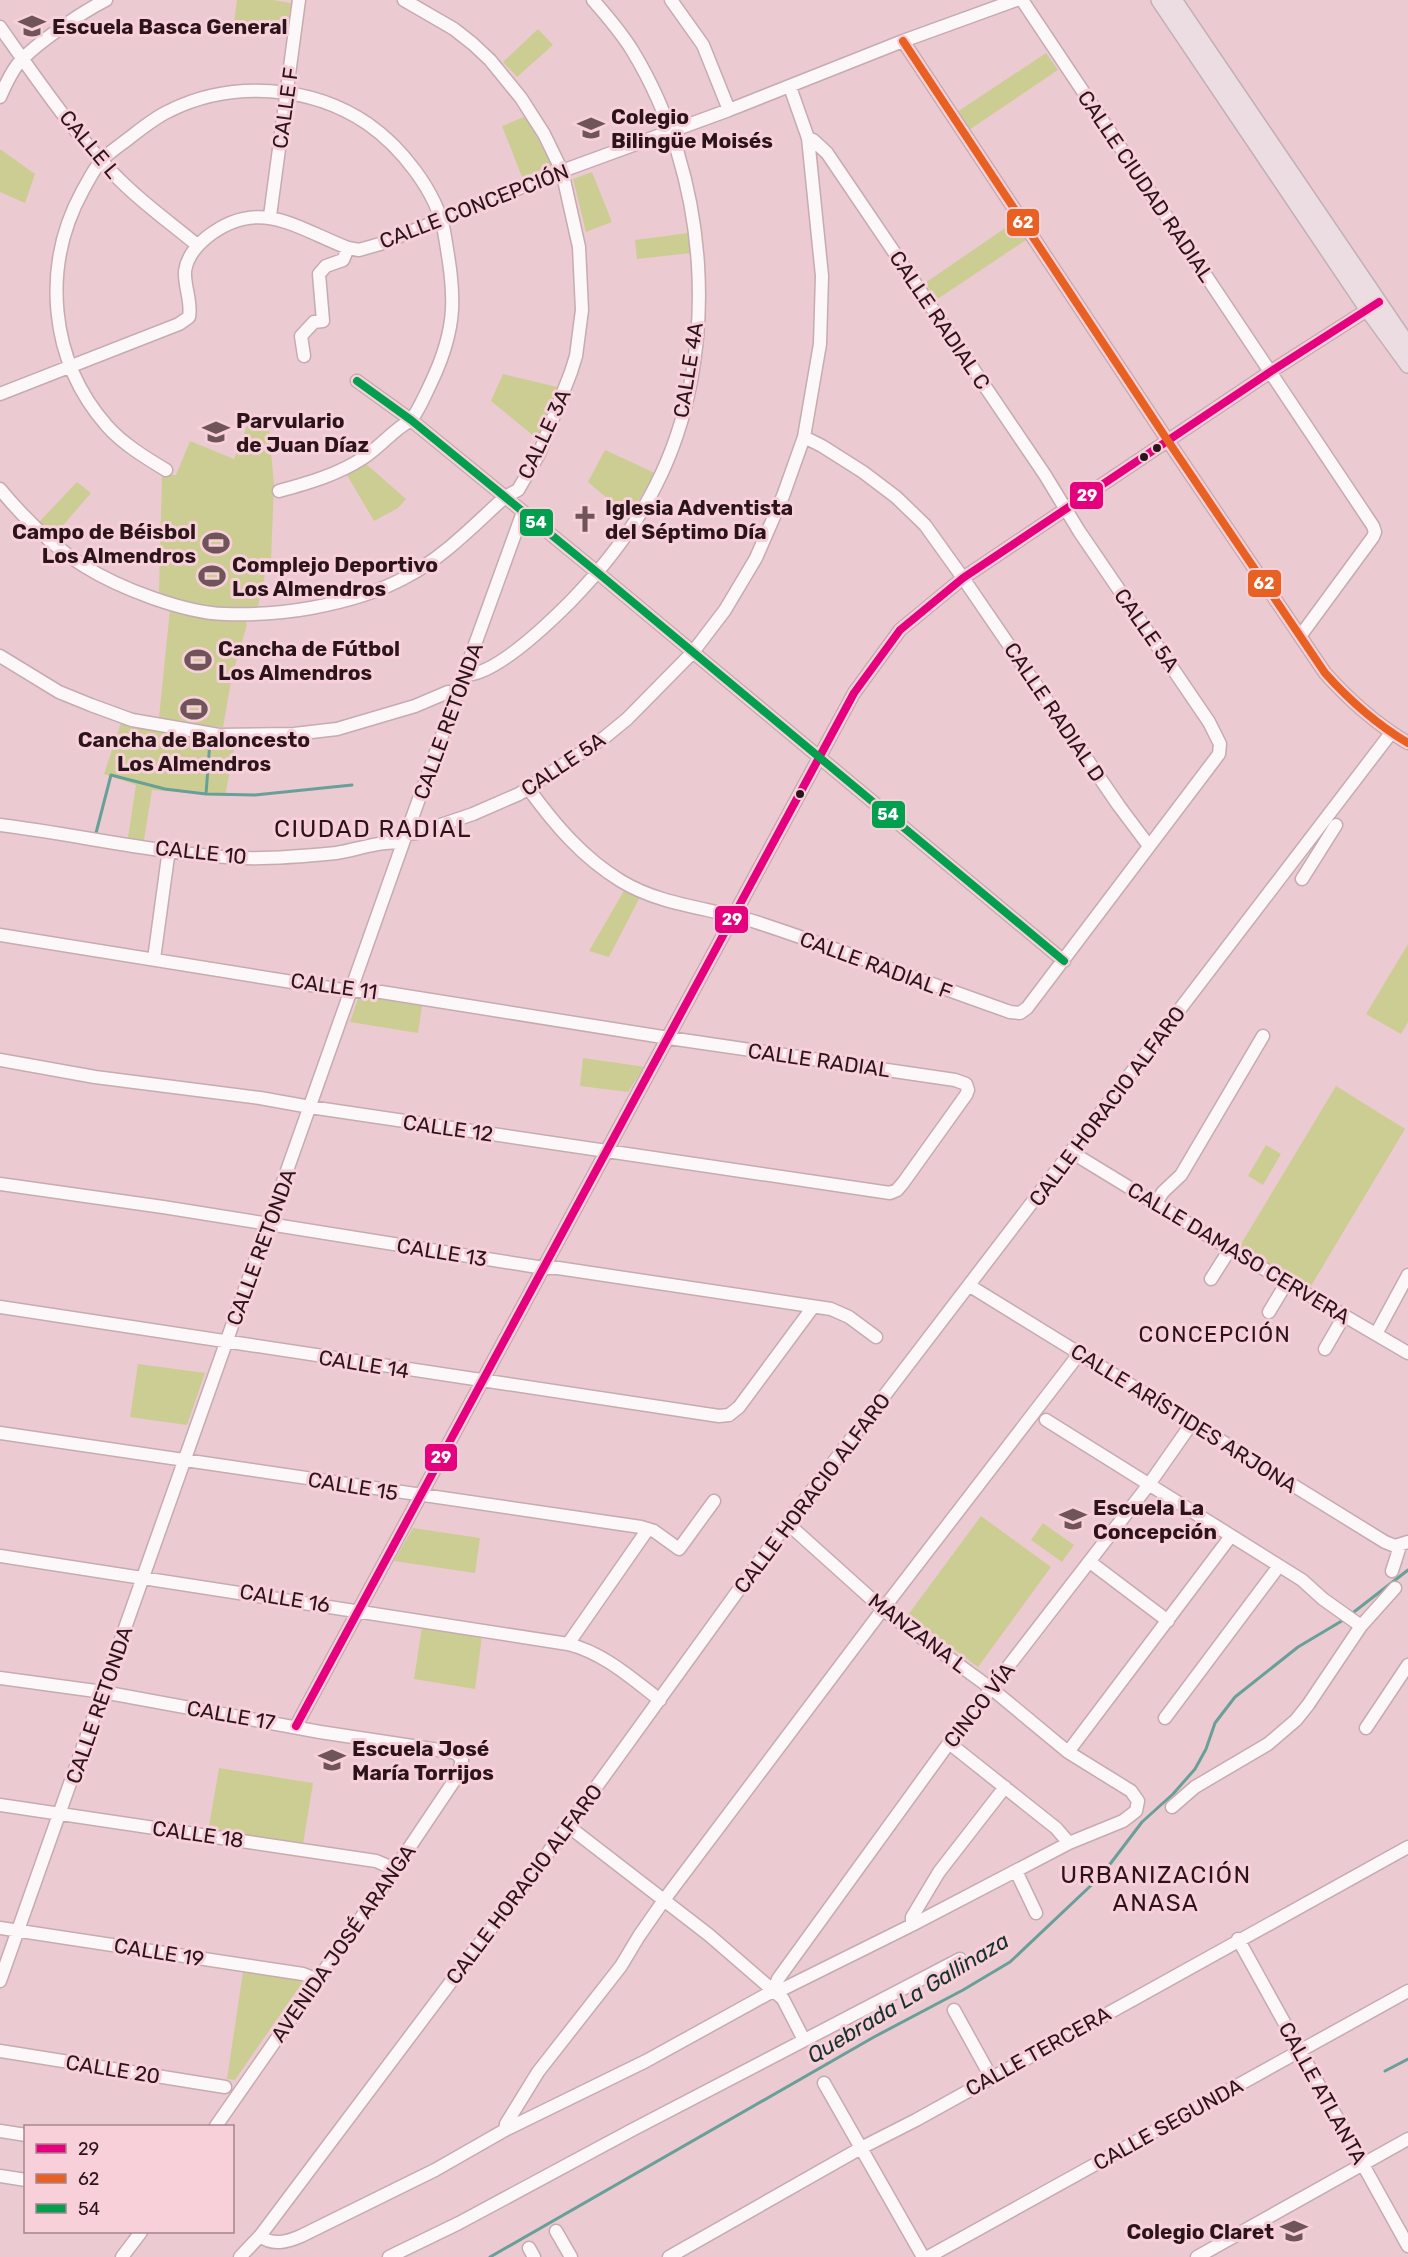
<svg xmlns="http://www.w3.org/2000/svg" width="1408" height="2257" font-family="Rubik,sans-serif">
<rect width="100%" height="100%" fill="#eccad2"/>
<path fill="#cccd93" d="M237,0H273L291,3L287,30L234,22Z
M538,29L553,45L517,77L503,62Z
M1046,53L1058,70L969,130L957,112Z
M526,116L552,166L522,177L502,126Z
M0,149L35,174L25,203L0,192Z
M592,172L612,222L586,232L573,179Z
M1014,222L1026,240L936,300L925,283Z
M688,233L691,253L637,259L635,240Z
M503,374L557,387L545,421L536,438L491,401Z
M247,426L269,429L274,485L271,560H268L258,607L247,619L246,628L232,676L223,727L191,725L159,718L170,609L159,592L162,475H176L190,441L234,459Z
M605,450L655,473L629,517L588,482Z
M365,463L406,499L398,508L374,521L347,475Z
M77,482L91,493L53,537L38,523Z
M121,723C161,734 195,737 236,739L225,796L152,790L144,840L128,838L136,785L104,774Z
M625,889L640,897L609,957L589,951Z
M1408,944V1022L1401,1034L1366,1014Z
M359,996L422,1006L418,1033L350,1022Z
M583,1058L639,1066L644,1067L628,1092L580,1086Z
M1336,1086L1405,1129L1308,1291L1238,1249Z
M1266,1145L1281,1154L1263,1185L1248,1176Z
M138,1364L205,1373L187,1425L130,1417Z
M981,1516L1051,1567L978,1667L908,1615Z
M1043,1523L1074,1545L1062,1562L1031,1540Z
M413,1528L480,1538L475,1573L394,1561Z
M422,1627L482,1637L475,1689L414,1679Z
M219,1768L313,1783L303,1845L208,1832Z
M243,1972L299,1980L302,1983L235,2080L227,2079Z"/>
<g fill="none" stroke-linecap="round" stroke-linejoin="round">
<path stroke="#68a099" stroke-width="3" d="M207,794L255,795L352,785
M96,833L111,775L165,789L206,794L210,741
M1350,1615L1408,1570
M1385,2071L1408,2059
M490,2257L874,2037L963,1990L1010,1962L1101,1876L1142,1822L1173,1794L1195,1769L1206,1749L1215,1723L1235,1697L1298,1647L1345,1619"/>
<defs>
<path id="minor" d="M671,0L703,45L729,110
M1022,0L1373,526L1375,532L1373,537L1301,635
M0,27C36,78 80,143 126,186C148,207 173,225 197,245
M903,41L1168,441L1325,673C1350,701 1376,724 1408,743
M0,97C4,88 9,77 15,68C28,48 84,11 106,0
M270,216L299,0
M304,356L301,336L314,322L323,321L319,274L326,266L343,260L348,248
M357,381L411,420L598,573L1064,961
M0,394L179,324L189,317C192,301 184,287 185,271C187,257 196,246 207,237C259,196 296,228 348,248L359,250L380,244L562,171L729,110L903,41L1016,0
M804,437L822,446L863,472L896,497L925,525L963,578L1119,806L1149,846
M166,470C146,458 123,444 107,426C49,360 41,266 83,190C88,181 94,169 101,161C108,153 119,146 128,139C141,129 154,118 169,111C231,80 311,85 368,124C401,147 436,191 444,231C455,295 459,325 430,385C424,397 419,410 411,420C393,430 380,447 363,458C337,475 308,483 279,491
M0,489C24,518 52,546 84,566C119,588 184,613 225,614C254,615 283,613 311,608C344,602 377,593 406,577C444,557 474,525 505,497L518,490L539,454L571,372L576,356L582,310L579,247L562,171L544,134L521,98L490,60L473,44L454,29L404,0
M0,656L59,692L91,705L132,720L219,735L294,734L337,729L415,706L448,692H458
M464,675C495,676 549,623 570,602C604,567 634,529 656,485C723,353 709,176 632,50C621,32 607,16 593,0
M528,788C555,825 582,857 621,881C662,906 712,908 756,922C841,950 925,982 1010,1012L1020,1013L1027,1008L1219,754L1220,744L1209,722L1079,531L1045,475L827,153L813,140L808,138
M0,825C81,835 162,855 244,858C275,859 306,856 336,853C357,850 381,840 403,843
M407,834L417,833L473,814L519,794L605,737L627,719L693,652L725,610L756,558L783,496L804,437L820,344L822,276L808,138L790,87
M1302,879L1336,825
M0,935L342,990L381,992L669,1038L955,1080L966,1084L968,1090L966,1095L903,1183L897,1190L890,1193L310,1107L260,1098L95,1077L0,1060
M154,959L169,849
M1071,1152L1230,1249L1408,1353
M0,1184L163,1207L544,1268H558L831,1309L849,1317L876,1337
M1155,1204L1163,1192L1181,1175L1263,1036
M1211,1279L1230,1249
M970,1286L1385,1542L1395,1546L1408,1542
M0,1307L719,1416L729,1415L739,1407L813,1307
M1269,1312L1287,1282
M1376,1334L1408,1275
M1325,1349L1344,1316
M1046,1420L1302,1580L1323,1599L1361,1626
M0,1433L641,1527L654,1531L679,1549L714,1501
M0,1556L568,1644C604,1653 631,1678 660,1700
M1090,1562L1168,1621
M1392,1571L1400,1546
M568,1644L648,1529
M0,1678L103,1692L320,1732L452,1752L457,1754L462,1760L458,1775L395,1869L216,2126
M1165,1718L1279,1566
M296,1726L854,693L900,630L963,578L1270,372L1375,305
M1366,1728L1408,1665
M949,1743L1056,1828L1069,1843
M1068,1752L1231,1536
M0,1805L376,1861L395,1869
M1172,1807L1195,1787L1268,1744L1296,1720L1308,1705L1361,1626L1395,1588
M568,1826L709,1935L783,1999L804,2040
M1016,1871L1036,1913
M912,1925V1917L939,1872L1005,1787
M0,1928L303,1974L318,1980
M1238,1939L1408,2246
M0,1981L403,843L523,512
M773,1991L778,1979L949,1743L1150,1483L1192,1423
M954,2010L991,2077
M0,2051L225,2087
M824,2083L923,2257
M505,2130L506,2124L538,2072L621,1966L639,1936L664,1900L883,1609L1079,1354
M0,2131L26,2135
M0,2176L26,2180
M556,2231L571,2257
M260,2236C273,2246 287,2242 301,2236L435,2170L505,2130L646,2061L773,1991L783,1989L912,1925L1069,1843L1123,1821L1136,1811L1138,1801L1131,1791L1068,1752L992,1689L886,1612L787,1523
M529,2248L534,2257
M122,2257L141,2232
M240,2257L260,2236L568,1826L787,1523L1391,733
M389,2257L459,2223L632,2130L960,1959
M669,2257L861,2148L916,2120L1408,1847
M928,2257L1408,1991
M1197,2257L1408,2139"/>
<path id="major" d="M1159,0L1368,310L1408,365
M1174,0L1408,345"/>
</defs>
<use href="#minor" stroke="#c6abb1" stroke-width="15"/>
<use href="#major" stroke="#c1b0b5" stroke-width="18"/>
<use href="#minor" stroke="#fcf7f8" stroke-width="12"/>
<use href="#major" stroke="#ebdde1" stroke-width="15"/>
<defs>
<path id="bus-1" d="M296,1726L854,693L900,630L963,578L1270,372L1379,302"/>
<path id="bus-2" d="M903,41L1168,441L1325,673C1350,701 1376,724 1408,743"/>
<path id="bus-3" d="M357,381L411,420L598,573L1064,961"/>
</defs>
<use href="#bus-1" stroke="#f8d0da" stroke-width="12"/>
<use href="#bus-2" stroke="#f8d0da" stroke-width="12"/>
<use href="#bus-3" stroke="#f8d0da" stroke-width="12"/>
<use href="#bus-1" stroke="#e5007d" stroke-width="8"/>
<use href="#bus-2" stroke="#e86122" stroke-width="8"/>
<use href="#bus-3" stroke="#029f4e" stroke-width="8"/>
</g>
<defs>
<symbol id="school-bare" viewBox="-9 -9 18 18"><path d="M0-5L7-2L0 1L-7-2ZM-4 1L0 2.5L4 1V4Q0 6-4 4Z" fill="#6f545a" stroke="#f8d0da" stroke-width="2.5" paint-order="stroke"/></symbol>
<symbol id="church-bare" viewBox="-9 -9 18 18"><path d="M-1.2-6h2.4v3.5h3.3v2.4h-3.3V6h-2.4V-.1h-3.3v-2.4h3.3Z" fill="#6f545a" stroke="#f8d0da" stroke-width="2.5" paint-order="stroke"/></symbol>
<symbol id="stadium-bare" viewBox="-9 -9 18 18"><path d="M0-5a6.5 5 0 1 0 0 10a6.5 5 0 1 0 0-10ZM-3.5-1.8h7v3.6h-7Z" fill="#6f545a" stroke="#f8d0da" stroke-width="2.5" paint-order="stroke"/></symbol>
</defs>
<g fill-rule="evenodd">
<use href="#school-bare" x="13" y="7" width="38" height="38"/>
<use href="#school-bare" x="572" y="109" width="38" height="38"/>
<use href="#school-bare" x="197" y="413" width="38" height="38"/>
<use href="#church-bare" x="566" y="500" width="38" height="38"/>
<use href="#stadium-bare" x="197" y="524" width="38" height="38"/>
<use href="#stadium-bare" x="193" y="557" width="38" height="38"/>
<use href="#stadium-bare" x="179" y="641" width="38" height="38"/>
<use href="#stadium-bare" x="175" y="690" width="38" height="38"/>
<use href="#school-bare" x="1054" y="1500" width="38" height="38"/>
<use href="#school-bare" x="313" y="1741" width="38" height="38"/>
<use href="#school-bare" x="1275" y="2212" width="38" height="38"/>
</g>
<g fill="#2b141a" stroke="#f8d0da" stroke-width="2">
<circle cx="1157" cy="448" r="5"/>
<circle cx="1144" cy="457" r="5"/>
<circle cx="800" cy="794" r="5"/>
</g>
<g text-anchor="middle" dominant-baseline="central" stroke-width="6" stroke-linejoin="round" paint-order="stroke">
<g font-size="21" font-weight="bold" fill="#2b141a" stroke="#f8d0da" text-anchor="start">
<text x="52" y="26">Escuela Basca General</text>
<text x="611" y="116">Colegio<tspan x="611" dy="24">Bilingüe Moisés</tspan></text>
<text x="236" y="420">Parvulario<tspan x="236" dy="24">de Juan Díaz</tspan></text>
<text x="605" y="507">Iglesia Adventista<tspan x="605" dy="24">del Séptimo Día</tspan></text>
<text x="196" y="531" text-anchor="end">Campo de Béisbol<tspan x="196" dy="24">Los Almendros</tspan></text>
<text x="232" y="564">Complejo Deportivo<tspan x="232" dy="24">Los Almendros</tspan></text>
<text x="218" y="648">Cancha de Fútbol<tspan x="218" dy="24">Los Almendros</tspan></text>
<text x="194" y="739" text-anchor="middle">Cancha de Baloncesto<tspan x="194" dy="24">Los Almendros</tspan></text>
<text x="1093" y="1507">Escuela La<tspan x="1093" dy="24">Concepción</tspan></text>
<text x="352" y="1748">Escuela José<tspan x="352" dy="24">María Torrijos</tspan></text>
<text x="1274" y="2231" text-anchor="end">Colegio Claret</text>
</g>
<g font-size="21" fill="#2b141a" stroke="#f8d0da">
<text transform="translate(285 108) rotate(-82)">CALLE F</text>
<text transform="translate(90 144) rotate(50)">CALLE L</text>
<text transform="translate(1146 186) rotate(56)">CALLE CIUDAD RADIAL</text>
<text transform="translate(474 206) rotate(-21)">CALLE CONCEPCIÓN</text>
<text transform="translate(940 320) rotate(56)">CALLE RADIAL C</text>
<text transform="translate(688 370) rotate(-81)">CALLE 4A</text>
<text transform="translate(544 434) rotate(-65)">CALLE 3A</text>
<text transform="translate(1147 630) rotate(55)">CALLE 5A</text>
<text transform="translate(1055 712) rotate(56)">CALLE RADIAL D</text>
<text transform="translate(448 721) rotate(-70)">CALLE RETONDA</text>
<text transform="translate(563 764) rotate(-34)">CALLE 5A</text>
<text transform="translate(201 852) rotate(6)">CALLE 10</text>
<text transform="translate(876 965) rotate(20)">CALLE RADIAL F</text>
<text transform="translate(334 986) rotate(8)">CALLE 11</text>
<text transform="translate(819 1060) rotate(8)">CALLE RADIAL</text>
<text transform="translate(1107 1106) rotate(-53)">CALLE HORACIO ALFARO</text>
<text transform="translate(448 1128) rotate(8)">CALLE 12</text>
<text transform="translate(261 1247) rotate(-70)">CALLE RETONDA</text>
<text transform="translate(442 1252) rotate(9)">CALLE 13</text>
<text transform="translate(1239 1253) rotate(31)">CALLE DAMASO CERVERA</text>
<text transform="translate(364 1364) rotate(9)">CALLE 14</text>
<text transform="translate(1184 1418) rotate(32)">CALLE ARÍSTIDES ARJONA</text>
<text transform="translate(353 1486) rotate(9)">CALLE 15</text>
<text transform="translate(812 1493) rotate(-53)">CALLE HORACIO ALFARO</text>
<text transform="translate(285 1598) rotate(9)">CALLE 16</text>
<text transform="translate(918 1633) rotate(37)">MANZANA L</text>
<text transform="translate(99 1705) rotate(-71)">CALLE RETONDA</text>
<text transform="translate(979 1705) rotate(-52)">CINCO VÍA</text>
<text transform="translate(231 1715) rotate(10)">CALLE 17</text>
<text transform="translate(198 1834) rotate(8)">CALLE 18</text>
<text transform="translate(524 1884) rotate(-53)">CALLE HORACIO ALFARO</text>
<text transform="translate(343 1943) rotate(-55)">AVENIDA JOSÉ ARANGA</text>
<text transform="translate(159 1952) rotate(9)">CALLE 19</text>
<text transform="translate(1038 2051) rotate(-29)">CALLE TERCERA</text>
<text transform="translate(113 2069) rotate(9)">CALLE 20</text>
<text transform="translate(1323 2093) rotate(61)">CALLE ATLANTA</text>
<text transform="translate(1168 2124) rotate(-29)">CALLE SEGUNDA</text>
</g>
<g font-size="22" letter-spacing="1.5" fill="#2b141a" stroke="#f8d0da">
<text x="1215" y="1334">CONCEPCIÓN</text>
</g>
<g font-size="22" font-style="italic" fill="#16322e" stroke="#f8d0da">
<text transform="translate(908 1998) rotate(-31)">Quebrada La Gallinaza</text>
</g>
<g font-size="24" letter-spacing="1.5" fill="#2b141a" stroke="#f8d0da">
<text x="373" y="829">CIUDAD RADIAL</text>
<text x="1156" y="1875">URBANIZACIÓN<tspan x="1156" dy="28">ANASA</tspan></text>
</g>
</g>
<g stroke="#f8d0da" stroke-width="2">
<rect x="1006" y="208" width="34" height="29" rx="6" fill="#e86122"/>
<rect x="1069" y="481" width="35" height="29" rx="6" fill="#e5007d"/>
<rect x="519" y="508" width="35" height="29" rx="6" fill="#029f4e"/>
<rect x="1247" y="569" width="35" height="29" rx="6" fill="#e86122"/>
<rect x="871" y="800" width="35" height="29" rx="6" fill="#029f4e"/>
<rect x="714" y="905" width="35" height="29" rx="6" fill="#e5007d"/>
<rect x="424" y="1443" width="34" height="29" rx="6" fill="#e5007d"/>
</g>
<g font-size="16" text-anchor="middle" font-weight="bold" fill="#fff">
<text x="1023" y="228">62</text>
<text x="1087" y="501">29</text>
<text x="536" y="528">54</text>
<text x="1264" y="589">62</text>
<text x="888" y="820">54</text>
<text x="732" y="925">29</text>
<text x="441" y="1463">29</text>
</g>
<rect x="24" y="2125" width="210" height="108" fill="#f8d0da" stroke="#a6858d" stroke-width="1.5"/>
<rect x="36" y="2144" width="30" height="9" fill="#e5007d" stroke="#a6858d" stroke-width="1.5"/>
<text x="78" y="2155" font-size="18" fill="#2b141a">29</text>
<rect x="36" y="2174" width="30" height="9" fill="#e86122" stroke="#a6858d" stroke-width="1.5"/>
<text x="78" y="2185" font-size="18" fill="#2b141a">62</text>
<rect x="36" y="2204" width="30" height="9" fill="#029f4e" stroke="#a6858d" stroke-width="1.5"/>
<text x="78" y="2215" font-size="18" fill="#2b141a">54</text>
</svg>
